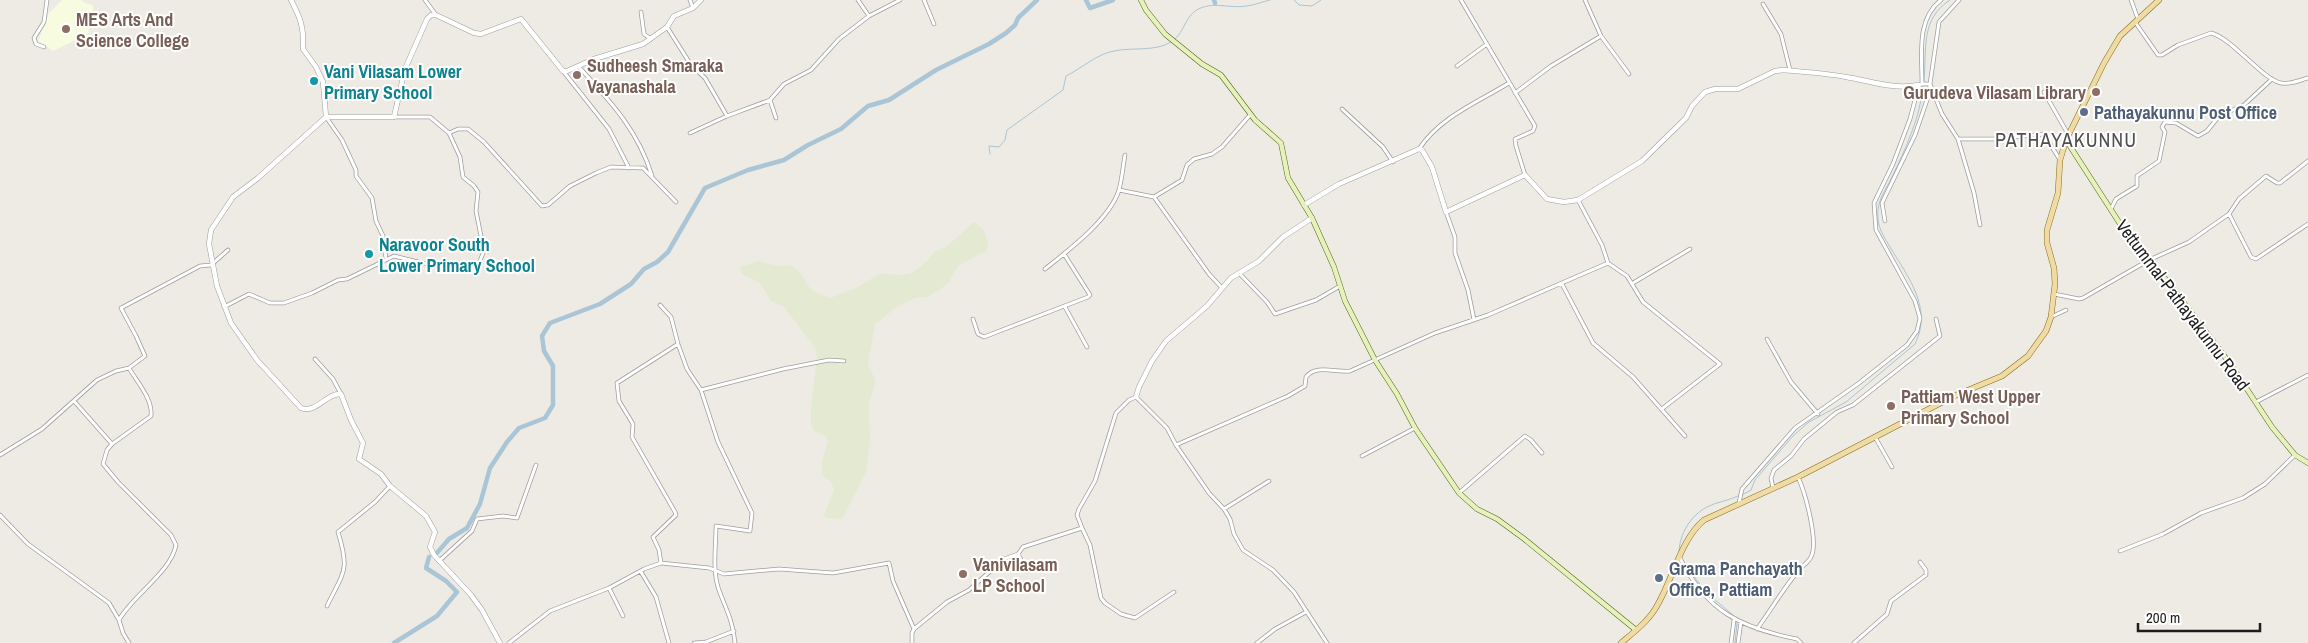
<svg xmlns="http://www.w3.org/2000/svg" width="2308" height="643" font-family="'Archivo Narrow',sans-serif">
<rect width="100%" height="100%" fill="#edebe4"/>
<path fill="#f7fbe0" d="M62,0H82L85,3L93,5V13L88,34L53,51L38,41L49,13Z"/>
<path fill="#e4ead2" d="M973,223H976L984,230L988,244L986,251L958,266L949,282L941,289L927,297L915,298L897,307L875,324L868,365L876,381L869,404L870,441L866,472L842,519L826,518L824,515L834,490L831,482L822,475V462L828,441L826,437L813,430L811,423V407L817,356L815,348L784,307L771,301L760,283L742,274L740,267L758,261L779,266L790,265L799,271L809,287L819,294L830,298L856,288L879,274L901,275L912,273L927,261L934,252L947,246Z"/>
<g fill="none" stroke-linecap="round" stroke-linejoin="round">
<path stroke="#aac5d5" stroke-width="1" d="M1294,0L1299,5L1312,6L1321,0
M1175,39C1184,31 1185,19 1195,11C1212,0 1227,9 1247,6C1254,5 1262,2 1270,0
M1924,81C1927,49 1920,19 1950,0
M990,154L989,146L999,147L1005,140L1007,130L1063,90L1066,76C1082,68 1097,54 1114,51C1133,47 1155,52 1171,42
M2303,462L2308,466
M1742,495L1751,490L1755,480L1793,436L1809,422L1846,402L1915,344C1933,308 1908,277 1890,247C1885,238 1879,230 1878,219C1876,201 1885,192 1892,177C1905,150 1920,118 1923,87
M1679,553C1679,534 1691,515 1707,507C1716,502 1728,501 1738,496
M1688,569L1707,593L1734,616
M1735,643L1737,623"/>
<path stroke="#aac5d5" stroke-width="4.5" d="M1086,0L1090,8L1113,0
M1214,0L1215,3
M436,554L449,539L467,528L480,504L490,468L507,442L519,428L545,418L553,405V366L544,351L542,336L550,323L600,304L631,284L644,269L657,262L668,252L705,188L748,170L784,160L808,145L841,129L868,106L889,100L936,70L989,44L1006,33L1015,25L1018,18L1037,0
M394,643L437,616L457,592L446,581L426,568L429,557"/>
<defs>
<path id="minor" d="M425,0L436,15
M690,0L693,8
M858,0L869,16
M924,0L934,24
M1461,0L1535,126L1533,131L1515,139L1516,146L1525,175
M1585,0L1601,36L1629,74
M2131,0L2138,19
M1763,4L1781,34L1790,70
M641,12L644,34L651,39
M2135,22L2158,55H2162L2178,45L2211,33C2232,38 2263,80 2281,83C2290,85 2300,80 2308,78
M667,27L691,65L705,78L727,116
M44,47L36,44L34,38L44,22L47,0
M578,66C610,101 638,130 652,176
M1457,66L1487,44
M563,71L609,129L629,168
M1922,84H1930L1939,22L1959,0
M2044,92L2068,134
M1515,93L1551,66L1601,36
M770,100L776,118
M1342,109L1383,147L1393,162
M326,117L342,140L356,170V176L372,198L376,221L383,236L386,259
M394,117H430L449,133
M690,133L727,116L770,100L784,84L811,70L839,39L869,16L900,0
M1958,139L1974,193L1980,225
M1419,149C1440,117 1478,102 1509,83
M1119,190L1154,197L1182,180L1187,165L1194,159L1212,154L1222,147L1250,115
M1154,197L1209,274L1222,288
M1578,200L1602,245L1608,263L1627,276L1643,302L1720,364L1663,408
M2111,209L2116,199L2137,186V176L2159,161L2165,132L2162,127L2165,122L2176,123L2198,136L2207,131L2219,116L2244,105L2272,79
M1446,212L1455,237V253L1468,290L1474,320
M2229,214L2239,199L2266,176L2277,183H2280L2308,161
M1885,221L1882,203L1915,135L1929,94L1930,84L1942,114L1958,139H1996L2044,134L2060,160
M1045,269C1069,250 1110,219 1119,190C1122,179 1123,166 1125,155
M1239,273L1267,302L1275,314L1316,300L1340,286
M1633,283L1690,249
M1562,284L1593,343L1633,377L1685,436
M2054,294L2079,299L2083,298L2149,260L2189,242L2229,214L2251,257L2256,259L2308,224
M660,305L671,317L678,344L687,369L701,390L718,442L752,513L750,531L716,526C716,546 712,571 719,590C727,612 732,618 735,643
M224,307L249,294L270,303H284L312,293L338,280L347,279L394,256L426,264L452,266H471L479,263L484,251L476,211L478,192L474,186L463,177L460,157L449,133L458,129H468L484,142L542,206L548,205L570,186L596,173L611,167L643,168L676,202
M1065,307L1087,347
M2051,317L2066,310
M973,319L978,334L984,337L1088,297L1090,295L1064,254
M1767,339L1791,382L1818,414
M315,359L333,379L341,394
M701,390L783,369L829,360L844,361
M74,401L112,444
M2256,402L2308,375
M1875,437L1892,467
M1176,445L1288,396L1305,386L1306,377C1316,364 1336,373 1350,371L1435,333L1488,315L1608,263
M0,455L42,429L97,380L116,371L129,368L145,356L136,336L121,308L200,266L211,265L228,250
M1362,456L1415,428
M1773,488L1771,478L1774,470L1791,456L1804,439L1837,412L1853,405L1940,336L1936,319
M1459,493L1525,436L1531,440L1542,453
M1739,503L1742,489L1795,428L1859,383L1907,345L1917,331L1920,318L1915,301L1876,230L1874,203L1893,164L1910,119L1919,85L1922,84C1922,55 1916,19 1941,0
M1224,509L1269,481
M0,515L28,544L109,603L119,620L123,633L129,643
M1082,528L1090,545L1101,598L1105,603L1121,614L1135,618L1174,592
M2120,551L2163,534L2201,513L2243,498L2265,484L2295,455
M1018,554L1027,571
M1680,558C1706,611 1741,628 1797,639L1801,643
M439,561L472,531L477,519L503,516L517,518L536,465
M661,563L659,550L653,537L676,515L675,512L632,437L633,424L619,401L617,383L678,344
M641,572L656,597L669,643
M609,588L623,616
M327,606C344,571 350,571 338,532L375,502L390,486
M119,620C133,595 171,572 176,545L171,535L118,482L103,464L107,450L112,444L151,416C153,399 137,382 129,368
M1757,629C1771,610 1783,589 1798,571C1802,566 1808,563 1811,557C1819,542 1805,492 1798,477
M509,643L550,611L609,588L644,569L661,563L709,568L724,574L779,569L833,573L889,563L893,581L914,629
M694,643L706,642L734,631
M912,643V633L914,629L947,602L969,590L1004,559L1018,554L1023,547L1082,528L1077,515L1079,509L1095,481L1116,413L1129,400L1136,397L1167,428L1176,445L1209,493L1224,509L1230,519L1234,534L1243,550L1273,570L1294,592L1327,643
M1257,643L1275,629L1306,612
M1731,643L1734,620
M1738,643L1741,622
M1854,643L1887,614L1891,601L1926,575V570L1920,562"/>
<path id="tertiary" d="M291,0C301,19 304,28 303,49L316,67L323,82L326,117
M1304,205L1339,184L1419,149L1422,150L1432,167L1446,212L1525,175L1547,199L1564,202L1578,200L1642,161L1686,118L1692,106L1705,92L1715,89H1738L1775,71L1783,70C1804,72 1825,73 1846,77C1871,81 1893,90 1919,85
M1136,397L1139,387L1152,361L1166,341L1207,306L1231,278L1259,261L1283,237L1312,218
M500,643L482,610L471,595L434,555L430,547L435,532L426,516L390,486L381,474L359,459L363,443L351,420L341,394C326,393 316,414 301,408L257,360L231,323L217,286L209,244L211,230L233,197L258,178L326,117H394L405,69L427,19L431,15H436L474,33L481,34L521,19L563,71H567L594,59L643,44L667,27L674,16L693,8L701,0"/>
<path id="secondary" d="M1141,0L1146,10L1165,34L1202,64L1221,75L1255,120L1281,143L1288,178L1312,218L1334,267L1345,301L1375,360L1397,394L1415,428L1459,493L1477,509L1497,519L1523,538L1636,630
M2066,140L2124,230L2168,282L2231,365L2272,427L2295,455L2308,463"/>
<path id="primary" d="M1621,643C1634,632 1650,620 1658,604C1673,578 1681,539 1704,520L1798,477L1954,396L2002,376L2028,356L2046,331L2051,317L2055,284L2054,268L2047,243V230L2058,193L2060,160L2066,140L2104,63L2120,36L2159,0"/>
</defs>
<use href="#minor" stroke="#9e9e9e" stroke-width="4.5"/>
<use href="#tertiary" stroke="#9e9e9e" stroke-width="5.5"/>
<use href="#secondary" stroke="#516612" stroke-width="5.5"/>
<use href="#primary" stroke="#846f12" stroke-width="6"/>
<use href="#minor" stroke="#fff" stroke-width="3"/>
<use href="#tertiary" stroke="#fff" stroke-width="4.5"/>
<use href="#secondary" stroke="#e7f1be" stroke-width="4.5"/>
<use href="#primary" stroke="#f0dba6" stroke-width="5"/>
</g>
<g fill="#8d6e63" stroke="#fff" stroke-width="2">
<circle cx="66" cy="29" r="5"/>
<circle cx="577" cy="75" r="5"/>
<circle cx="2096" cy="92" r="5"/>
<circle cx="1891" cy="406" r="5"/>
<circle cx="963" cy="574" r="5"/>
</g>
<g fill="#0f9aa8" stroke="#fff" stroke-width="2">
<circle cx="314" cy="81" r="5"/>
<circle cx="369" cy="254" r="5"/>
</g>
<g fill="#5c6f8a" stroke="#fff" stroke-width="2">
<circle cx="2084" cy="112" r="5"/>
<circle cx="1659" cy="578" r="5"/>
</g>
<g text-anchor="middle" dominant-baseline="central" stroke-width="4" stroke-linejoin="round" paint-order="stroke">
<g font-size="18" font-weight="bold" fill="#785e54" stroke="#fff" text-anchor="start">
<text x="76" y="19">MES Arts And<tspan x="76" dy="21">Science College</tspan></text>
<text x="587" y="65">Sudheesh Smaraka<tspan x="587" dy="21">Vayanashala</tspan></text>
<text x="2086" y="92" text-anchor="end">Gurudeva Vilasam Library</text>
<text x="1901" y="396">Pattiam West Upper<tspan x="1901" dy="21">Primary School</tspan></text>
<text x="973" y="564">Vanivilasam<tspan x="973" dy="21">LP School</tspan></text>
</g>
<g font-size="18" font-weight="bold" fill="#0d838f" stroke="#fff" text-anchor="start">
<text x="324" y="71">Vani Vilasam Lower<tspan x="324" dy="21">Primary School</tspan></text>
<text x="379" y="244">Naravoor South<tspan x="379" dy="21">Lower Primary School</tspan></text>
</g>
<g font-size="18" font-weight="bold" fill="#4e5e75" stroke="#fff" text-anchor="start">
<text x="2094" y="112">Pathayakunnu Post Office</text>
<text x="1669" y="568">Grama Panchayath<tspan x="1669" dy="21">Office, Pattiam</tspan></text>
</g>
<g font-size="18" fill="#1d1d1d" stroke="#fff">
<text transform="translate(2183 305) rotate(53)">Vettummal-Pathayakunnu Road</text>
</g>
<g font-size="20" letter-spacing="1" fill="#505050" stroke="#fff">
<text x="2066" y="139">PATHAYAKUNNU</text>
</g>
</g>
<path d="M2138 623v8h122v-8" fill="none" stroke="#1d1d1d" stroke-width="2.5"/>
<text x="2146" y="623" font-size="15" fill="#1d1d1d" stroke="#ffffff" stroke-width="4" paint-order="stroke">200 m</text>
</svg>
